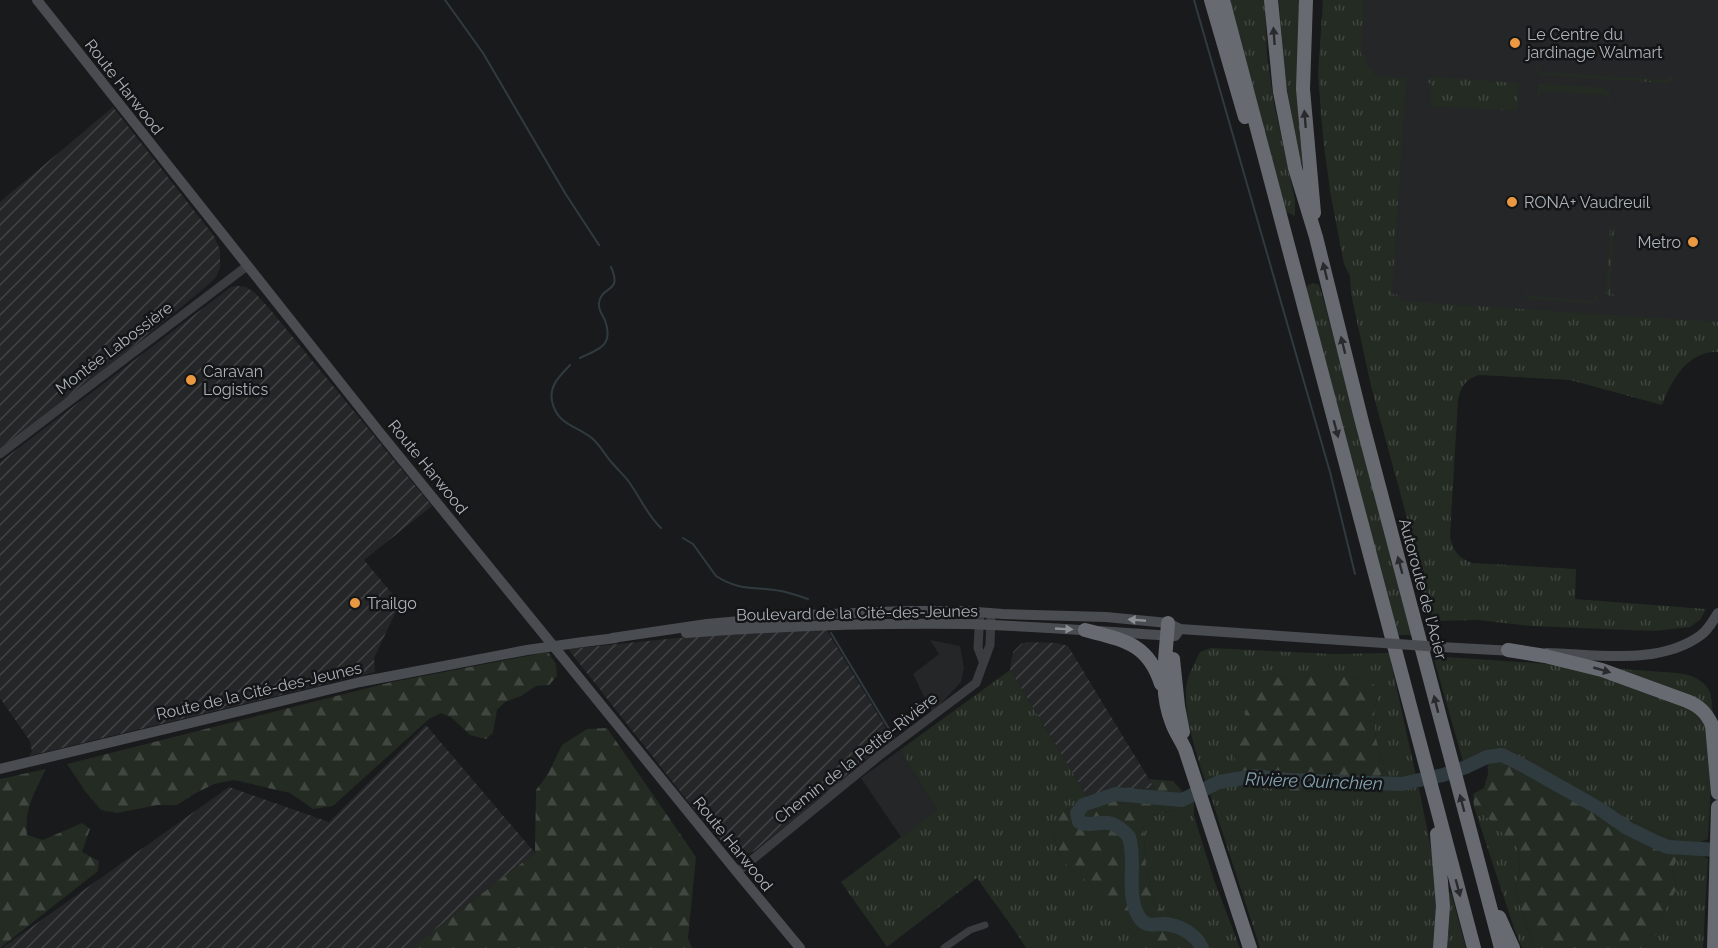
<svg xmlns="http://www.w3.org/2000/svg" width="1718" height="948" font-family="Raleway,sans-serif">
<defs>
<pattern id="industrial-furrows" width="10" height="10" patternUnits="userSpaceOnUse" patternTransform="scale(1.5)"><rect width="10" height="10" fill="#252628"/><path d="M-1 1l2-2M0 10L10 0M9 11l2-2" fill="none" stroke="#424345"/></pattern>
<pattern id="grass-tufts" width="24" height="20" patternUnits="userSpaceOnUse" patternTransform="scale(1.5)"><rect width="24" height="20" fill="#232b23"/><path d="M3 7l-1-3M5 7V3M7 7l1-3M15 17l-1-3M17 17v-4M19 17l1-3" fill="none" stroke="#404741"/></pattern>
<pattern id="forest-firs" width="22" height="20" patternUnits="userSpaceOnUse" patternTransform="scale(1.5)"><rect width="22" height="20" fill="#232b23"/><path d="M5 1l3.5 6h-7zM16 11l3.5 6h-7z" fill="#404741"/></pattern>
</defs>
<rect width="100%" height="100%" fill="#191a1b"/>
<path fill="#252628" d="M1364,0H1718V329L1391,304L1404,97L1358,94Z
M930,640L960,646L964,668L961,682L932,713L913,674L939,654Z
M900,750L937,810L901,837L861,778Z"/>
<path fill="url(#industrial-furrows)" d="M113,107L214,236L220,250V268L216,277L208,285L122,356L0,448V202Z
M237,286L246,287L255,293L268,307L432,506L364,560L400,603L374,658L375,672L29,756L32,752L30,741L0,698V462L231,287Z
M826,629L894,741L754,851L738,858L729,850L694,809L568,649L678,638Z
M1027,642L1057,643L1068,646L1155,789L1116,787L1088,798L1010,670L1013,652L1021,644Z
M426,725L535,853L411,948H2L229,787L329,822Z"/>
<path fill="url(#grass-tufts)" d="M1230,0H1265L1267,55L1274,103L1295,200V216L1286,212L1283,202Z
M1279,0H1302L1306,167L1303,169C1288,113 1282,57 1279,0Z
M1323,0H1364L1361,55H1366L1367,65L1375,75L1406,79L1392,294L1399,295V301L1718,322V352C1688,350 1671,381 1662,405L1570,380L1479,375C1466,379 1461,386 1458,400L1450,537C1454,551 1457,557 1472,563L1576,569L1575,599L1706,609L1700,620L1690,627L1654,631L1531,626L1477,620L1440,621L1434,619L1425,606L1407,518L1371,386L1351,294L1350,276L1344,264L1340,244L1330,191L1323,138L1318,74Z
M1538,65L1539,72L1668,80L1671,74L1673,79L1667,83L1541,75L1535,69Z
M1433,77L1519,83L1517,111L1430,106L1431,84L1426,82Z
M1543,84L1605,88L1610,93V100H1607V95L1540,91V96H1537L1538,87Z
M1612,227L1620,229L1614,230L1610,294L1615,295V297H1609L1606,293L1610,229Z
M1313,283L1319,285L1325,305L1412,635H1397L1308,298L1307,286Z
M1524,291H1527V296L1594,301L1595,296L1598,297L1595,302L1591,303L1529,299L1525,296Z
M1211,648L1334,654L1389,653L1416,776L1404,780H1378L1385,768C1376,743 1369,719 1379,693L1358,678L1307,676L1291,680L1277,677L1270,670H1263L1236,768L1240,776L1206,784C1197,757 1180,706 1188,678C1191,669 1196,661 1200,652Z
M1433,656L1678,673C1690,675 1702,678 1709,690C1718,707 1709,813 1708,839L1698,843L1680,845V842L1593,803L1564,785L1487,753L1464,765Z
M1010,670L1088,798L1066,810L1055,821L1053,832L1061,860L1089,883L1114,910L1144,948H1026C1011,923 993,902 977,878L887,947L841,882L937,810L900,750Z
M1233,783L1299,792L1419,788C1429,841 1444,894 1433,948H1260L1209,791L1222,784Z
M1194,799V816L1214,880L1240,948H1213L1199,935L1155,904L1146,869L1143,824L1152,815L1181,809V804Z
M1474,807L1490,820L1518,848L1520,869L1515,891L1534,948H1522L1515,931Z
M1697,851L1708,859L1703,948H1642L1656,935L1659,922L1676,890L1673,868L1679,854Z
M1451,892L1466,948H1446L1448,934V893Z"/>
<path fill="url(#forest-firs)" d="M548,652L556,664L557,676L549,685L536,686L521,696L505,702L497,710L493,733L486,739L470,735L452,718L441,713L429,719L333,806L313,809L290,793L234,780L214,784L196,793L177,805H158L117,813L101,810L85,791L67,764L392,682Z
M1263,670H1270C1284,685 1292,677 1309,676C1321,676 1362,676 1371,682C1374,684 1377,690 1379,693C1369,719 1376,743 1385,768L1371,790L1299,792L1246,785L1236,768L1234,752L1257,673Z
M607,728L696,857L688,938L692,948H411L535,853L536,790L548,774L562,745L587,729Z
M1487,753L1505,754L1535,764L1564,785L1593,803L1680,842L1679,854L1673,868L1676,890L1659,922L1656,935L1642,948H1534L1515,891L1520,869L1518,848L1490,820L1474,807L1473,794L1484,788L1488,774Z
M46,769C35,791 24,809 27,835L43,840L82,823L90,829L82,852L99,861L98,871L0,948V779Z
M1149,779L1173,781L1182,791L1181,809L1152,815L1143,824L1146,869L1155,904L1199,935L1213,948H1144L1114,910L1089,883L1061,860L1053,832L1055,820L1066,810L1088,798L1116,787L1155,789Z"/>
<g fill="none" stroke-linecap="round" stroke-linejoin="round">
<path stroke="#303b3f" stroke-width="2" d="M445,0L483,53L565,193L599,245
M1194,0L1330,472L1355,574
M580,358C599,349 614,346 605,320C602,314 598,310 599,303C601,285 623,294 611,267
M570,365C560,376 549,385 552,401C557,426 579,426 594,440C602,448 607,458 614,465C619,471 625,476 629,482C640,497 647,515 661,528
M683,538L693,544L716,576C741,592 755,586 781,591C791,593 799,596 808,599
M831,633L894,737"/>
<path stroke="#303b3f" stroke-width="14" d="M1202,948C1196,934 1179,925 1164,924C1153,924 1146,928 1139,917C1125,894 1137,862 1129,837C1107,811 1097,830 1079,822L1077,813L1083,805L1115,794L1182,800L1219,782L1255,776L1290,780L1401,784L1443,775L1466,767L1487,757L1502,755L1524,766L1600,809L1627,828L1658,843L1668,847L1718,850"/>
<path stroke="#3a3c40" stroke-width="7" d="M944,948L970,930L985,925"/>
<path stroke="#3a3c40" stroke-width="9" d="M0,454L247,266
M980,612L978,648L983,661
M737,872L879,756L976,683L990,645L991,613"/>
<path stroke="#494c50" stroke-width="10" d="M37,0L381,434L737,872L800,948
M686,633C779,626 872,623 965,624C1035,626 1105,632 1175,636L1180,629
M612,638L707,624L805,615L905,611H962L1003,614L1106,617L1168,623L1180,629L1369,642
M583,642L616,638
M1440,647L1514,651
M1547,653C1596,654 1659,666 1701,635C1708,630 1713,621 1718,613
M0,769L360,682L527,650"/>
<path stroke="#676b71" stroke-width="14" d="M1211,0L1245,117
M1223,0C1305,317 1391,632 1474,948
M1271,0L1280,92L1295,168L1316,237L1362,422L1501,948
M1306,0L1303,89L1314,213
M1168,623C1166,656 1159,691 1172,723C1175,732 1181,740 1185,749L1250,948
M1085,630C1123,640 1148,643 1161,684
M1508,650L1545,656L1602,670L1687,701C1699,706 1706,712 1712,725L1718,793
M1173,659L1178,706L1183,732
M1437,834L1443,906L1440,948
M1499,917L1513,948
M1714,948L1718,807"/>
<path stroke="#494c50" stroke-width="10" d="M1369,642L1440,647
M527,650L583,642"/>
</g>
<defs><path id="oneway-solid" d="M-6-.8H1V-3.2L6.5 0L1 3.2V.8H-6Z" transform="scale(1.5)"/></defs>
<g fill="#292a2d">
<use href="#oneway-solid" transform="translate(1274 36) rotate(-94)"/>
<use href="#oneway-solid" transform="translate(1305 119) rotate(-95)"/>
<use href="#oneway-solid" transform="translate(1325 271) rotate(-104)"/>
<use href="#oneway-solid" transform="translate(1343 345) rotate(-104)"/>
<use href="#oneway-solid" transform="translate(1336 429) rotate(75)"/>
<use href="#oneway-solid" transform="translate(1400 565) rotate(-105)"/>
<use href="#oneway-solid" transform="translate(1602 670) rotate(16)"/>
<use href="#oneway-solid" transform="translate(1436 704) rotate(-104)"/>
<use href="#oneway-solid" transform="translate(1462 803) rotate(-105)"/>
<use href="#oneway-solid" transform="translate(1458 888) rotate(75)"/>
</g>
<g fill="#898f95">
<use href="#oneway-solid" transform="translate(1137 620) rotate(-175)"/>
<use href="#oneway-solid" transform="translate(1064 629) rotate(3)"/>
</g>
<g fill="#ea9942" stroke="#141516" stroke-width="2">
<circle cx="1515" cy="43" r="6"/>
<circle cx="1512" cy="202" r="6"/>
<circle cx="1693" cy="242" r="6"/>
<circle cx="191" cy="380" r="6"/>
<circle cx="355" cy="603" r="6"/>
</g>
<g text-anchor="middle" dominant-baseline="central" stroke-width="5" stroke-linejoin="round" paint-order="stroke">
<g font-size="16" fill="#acb3ba" stroke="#141516" text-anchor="start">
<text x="1527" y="34">Le Centre du<tspan x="1527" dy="18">jardinage Walmart</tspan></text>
<text x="1524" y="202">RONA+ Vaudreuil</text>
<text x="1681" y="242" text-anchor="end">Metro</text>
<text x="203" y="371">Caravan<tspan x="203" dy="18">Logistics</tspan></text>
<text x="367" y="603">Trailgo</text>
</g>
<g font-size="16" fill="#acb3ba" stroke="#141516">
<text transform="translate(124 87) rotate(52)">Route Harwood</text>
<text transform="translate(114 348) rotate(-37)">Montée Labossière</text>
<text transform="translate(428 467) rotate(51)">Route Harwood</text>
<text transform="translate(1423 589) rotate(75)">Autoroute de l'Acier</text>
<text transform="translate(857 613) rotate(-1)">Boulevard de la Cité-des-Jeunes</text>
<text transform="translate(259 691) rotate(-13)">Route de la Cité-des-Jeunes</text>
<text transform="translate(856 758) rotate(-38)">Chemin de la Petite-Rivière</text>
<text transform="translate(733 844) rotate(51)">Route Harwood</text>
</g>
<g font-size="18" font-style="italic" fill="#85a5b3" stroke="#141516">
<text transform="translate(1314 781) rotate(2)">Rivière Quinchien</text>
</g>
</g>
</svg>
